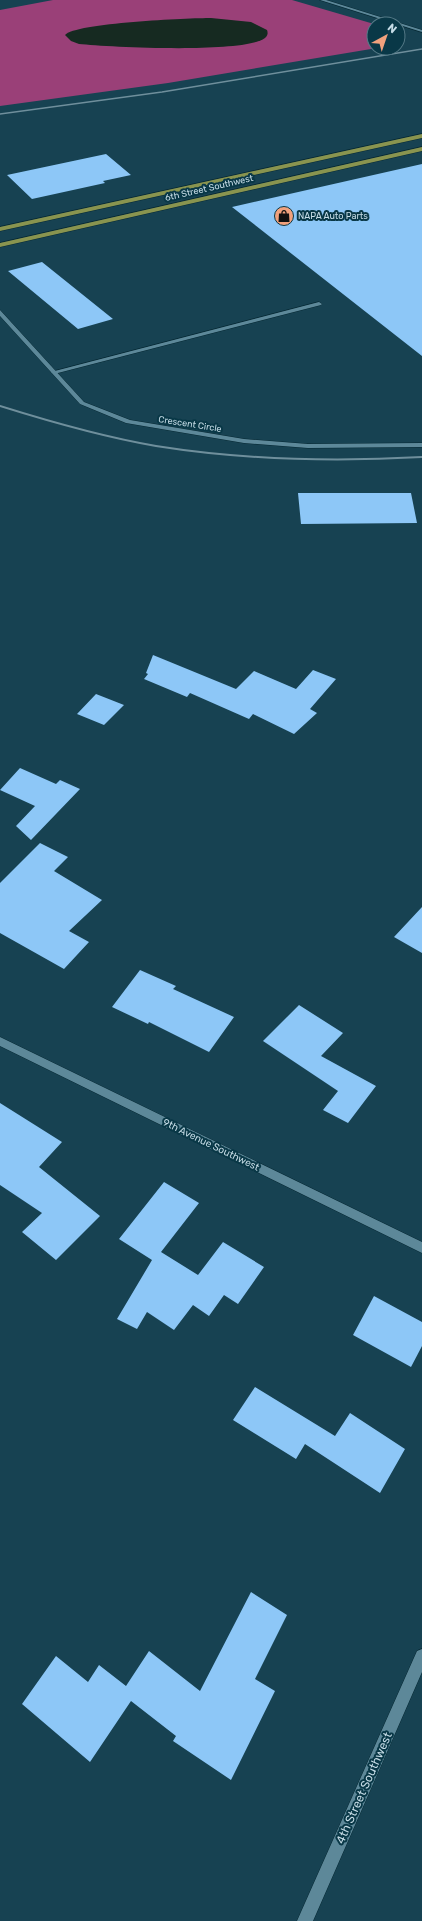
<svg xmlns="http://www.w3.org/2000/svg" width="422" height="1921" font-family="Rubik,sans-serif">
<rect width="100%" height="100%" fill="#174252"/>
<path fill="#9a4078" d="M53,0H292L374,24V48H377L168,83L0,106V10Z"/>
<path fill="#162a21" d="M211,18L251,22L267,30C268,33 268,35 265,38C245,54 109,47 79,44L71,41L65,35C74,23 190,18 211,18Z"/>
<path fill="#8dc7f7" d="M106,154L131,175L103,181L105,183L32,199L7,175Z
M422,164V356L232,207Z
M42,262L113,319L78,329L8,271Z
M298,493H411L417,523L301,524Z
M153,655L236,689L254,671L296,689L313,670L336,679L310,709L317,713L294,734L253,714L249,719L190,693L187,697L144,679L148,674L146,673Z
M96,694L124,705L104,725L77,714Z
M20,768L56,784L60,780L80,789L31,840L16,826L35,806L0,790Z
M40,843L68,857L54,871L102,900L69,931L89,942L64,969L0,933V883Z
M422,907V953L394,937Z
M140,970L176,986L173,989L234,1017L209,1052L149,1022L148,1024L112,1007Z
M299,1005L343,1033L321,1056L376,1086L348,1123L323,1110L338,1091L263,1041Z
M0,1103L62,1142L39,1167L100,1216L56,1260L22,1232L42,1213L0,1185Z
M164,1182L199,1203L161,1252L198,1275L223,1242L264,1267L238,1304L224,1295L209,1316L193,1305L174,1330L147,1312L137,1329L117,1319L152,1260L119,1239Z
M374,1296L422,1322V1346L411,1367L353,1335Z
M255,1387L335,1436L350,1413L405,1449L380,1493L305,1444L296,1459L233,1420Z
M251,1592L287,1615L255,1679L275,1691L231,1780L173,1741L176,1736L131,1701L90,1762L22,1704L56,1656L88,1682L99,1665L126,1686L149,1651L200,1691Z"/>
<g fill="none" stroke-linecap="round" stroke-linejoin="round">
<defs>
<path id="service" d="M319,302L322,304L321,305L54,374L51,372Z"/>
<path id="minor" d="M320,0H326L422,30V32Z
M0,310L84,402L130,420L244,439L308,444L422,443V447L308,448L244,443L126,423L80,404L0,316Z
M0,1037L422,1242V1253L0,1046Z
M422,1649V1672L313,1921H297L417,1651Z"/>
<path id="primary" d="M422,134V138L0,231V227Z
M422,147V151L0,247V243Z"/>
</defs>
<use href="#service" stroke="#062833" stroke-width="1"/>
<use href="#minor" stroke="#062833" stroke-width="1"/>
<use href="#primary" stroke="#062833" stroke-width="1"/>
<use href="#service" fill="#5d8899" fill-rule="evenodd"/>
<use href="#minor" fill="#5d8899" fill-rule="evenodd"/>
<use href="#primary" fill="#89944f" fill-rule="evenodd"/>
<path stroke="#6f8f9c" stroke-width="1.5" d="M0,114L162,92L422,49"/>
<path stroke="#6f8f9c" stroke-width="2" d="M0,406C51,422 103,437 156,446C244,460 333,462 422,457"/>
</g>
<defs>
<symbol id="shop-disc" viewBox="-11 -11 22 22"><circle r="9.5" fill="#f1a17d" stroke="#093847"/><path d="M-5-2.5h2.3a2.7 3.5 0 0 1 5.4 0H5L5.5 6h-11ZM-1.5-2.5h3a1.5 2.3 0 0 0-3 0Z" fill="#111"/></symbol>
</defs>
<g fill-rule="evenodd">
<use href="#shop-disc" x="273" y="205" width="22" height="22"/>
</g>
<g text-anchor="middle" dominant-baseline="central" stroke-width="4" stroke-linejoin="round" paint-order="stroke">
<g font-size="9" fill="#c6dce6" stroke="#093847">
<text transform="translate(209 188) rotate(-13)">6th Street Southwest</text>
<text transform="translate(190 424) rotate(9)">Crescent Circle</text>
</g>
<g font-size="9" fill="#c6dce6" stroke="#093847" text-anchor="start">
<text x="298" y="216">NAPA Auto Parts</text>
</g>
<g font-size="10" fill="#c6dce6" stroke="#093847">
<text transform="translate(211 1145) rotate(26)">9th Avenue Southwest</text>
</g>
<g font-size="12" fill="#c6dce6" stroke="#093847">
<text transform="translate(364 1788) rotate(-66)">4th Street Southwest</text>
</g>
</g>
<g transform="translate(386 36) rotate(40)"><circle r="19" fill="#093847" stroke="#557a87"/>
<path d="M0-3L7 15L0 10L-7 15Z" fill="#f1a17d"/>
<text y="-6" font-size="11" font-weight="bold" text-anchor="middle" fill="#c6dce6">N</text>
</g>
</svg>
